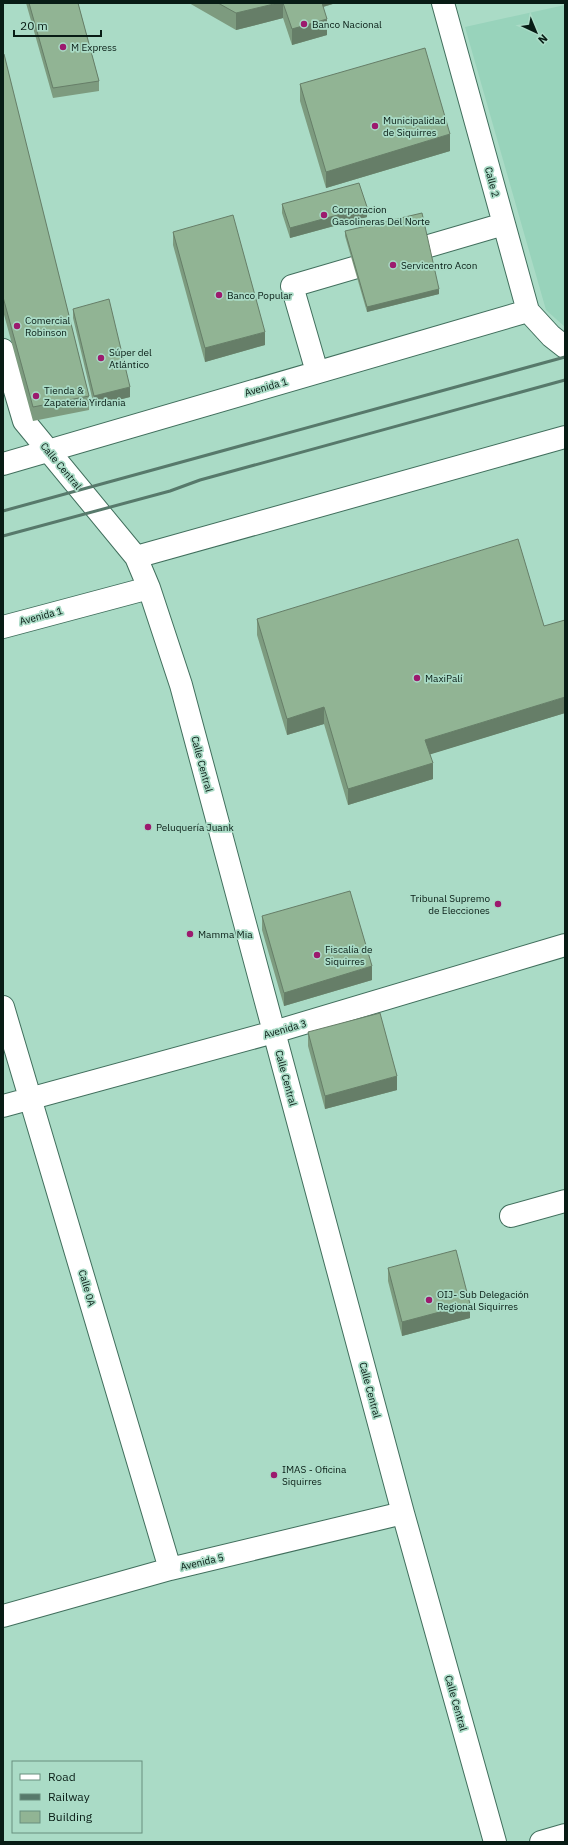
<svg xmlns="http://www.w3.org/2000/svg" width="568" height="1845" font-family="'IBM Plex Sans',sans-serif">
<rect width="100%" height="100%" fill="#aadbc6"/>
<path fill="#98d3bb" d="M565,5V327L546,310L465,27Z"/>
<g fill="none" stroke-linecap="round" stroke-linejoin="round">
<defs>
<path id="minor" d="M443,3L528,311L551,336L565,347
M3,350L24,421L136,557L149,588L181,685L403,1513L495,1842
M317,372L292,286L504,224
M3,464L528,311
M136,557L565,437
M3,627L149,588
M3,1007L170,1569
M3,1106L274,1032L565,945
M511,1216L565,1201
M3,1616L170,1569L403,1513
M541,1842L565,1835"/>
</defs>
<use href="#minor" stroke="#416f5d" stroke-width="24"/>
<use href="#minor" stroke="#fff" stroke-width="22"/>
<path stroke="#57796b" stroke-width="3" d="M3,511L565,357
M3,536L170,491L200,480L565,380"/>
</g>
<path fill="#7d9b7f" d="M26,3H78L99,81V91L53,98Z
M189,3H336L323,7L327,35L292,45L283,18L236,30Z
M3,52L89,396V410L33,421L3,311Z
M300,84L450,151L326,188L300,101Z
M282,204L367,217L290,238L282,213Z
M345,231L439,294L367,312L345,236Z
M173,232L265,345L205,362L173,245Z
M73,309L130,397L94,406L73,318Z
M257,619L565,713L430,754L433,779L348,805L324,724L287,735L257,635Z
M262,916L372,980L284,1006L262,930Z
M308,1032L397,1090L325,1109L308,1046Z
M388,1268L470,1318L402,1336L388,1281Z"/>
<path fill="#667e68" d="M278,3H283V18L236,30V13Z
M319,3H336L319,8Z
M327,19V35L292,45V29Z
M450,134V151L326,188V172Z
M367,207V217L290,238V228Z
M439,289V294L367,312V307Z
M265,332V345L205,362V348Z
M130,387V397L94,406V396Z
M565,697V713L425,756V740Z
M324,707V724L287,735V719Z
M433,763V779L348,805V789Z
M372,966V980L284,1006V993Z
M397,1076V1090L325,1109V1096Z
M470,1304V1318L402,1336V1322Z"/>
<path fill="#91b494" stroke="#667e68" d="M29,3H78L99,81L53,88Z
M218,3H278L236,13Z
M283,3H322L327,19L292,29Z
M425,48L450,134L326,172L300,84Z
M3,54H4L89,396L33,407L3,297Z
M359,183L367,207L290,228L282,204Z
M422,213L439,289L367,307L345,231Z
M233,215L265,332L205,348L173,232Z
M109,299L130,387L94,396L73,309Z
M518,539L544,626L565,620V697L425,740L433,763L348,789L324,707L287,719L257,619Z
M350,891L372,966L284,993L262,916Z
M380,1013L397,1076L325,1096L308,1032Z
M456,1250L470,1304L402,1322L388,1268Z"/>
<g fill="#9c1a6e" stroke="#aadbc6" stroke-width="1.5">
<circle cx="304" cy="24" r="4"/>
<circle cx="63" cy="47" r="4"/>
<circle cx="375" cy="126" r="4"/>
<circle cx="324" cy="215" r="4"/>
<circle cx="393" cy="265" r="4"/>
<circle cx="219" cy="295" r="4"/>
<circle cx="17" cy="326" r="4"/>
<circle cx="101" cy="358" r="4"/>
<circle cx="36" cy="396" r="4"/>
<circle cx="417" cy="678" r="4"/>
<circle cx="148" cy="827" r="4"/>
<circle cx="498" cy="904" r="4"/>
<circle cx="190" cy="934" r="4"/>
<circle cx="317" cy="955" r="4"/>
<circle cx="429" cy="1300" r="4"/>
<circle cx="274" cy="1475" r="4"/>
</g>
<g text-anchor="middle" dominant-baseline="central" stroke-width="3.5" stroke-linejoin="round" paint-order="stroke">
<g font-size="10" fill="#081c15" stroke="#aadbc6" text-anchor="start">
<text x="312" y="24">Banco Nacional</text>
<text x="71" y="47">M Express</text>
<text x="383" y="120">Municipalidad<tspan x="383" dy="12">de Siquirres</tspan></text>
<text x="332" y="209">Corporacion<tspan x="332" dy="12">Gasolineras Del Norte</tspan></text>
<text x="401" y="265">Servicentro Acon</text>
<text x="227" y="295">Banco Popular</text>
<text x="25" y="320">Comercial<tspan x="25" dy="12">Robinson</tspan></text>
<text x="109" y="352">Súper del<tspan x="109" dy="12">Atlántico</tspan></text>
<text x="44" y="390">Tienda &amp;<tspan x="44" dy="12">Zapatería Yirdania</tspan></text>
<text x="425" y="678">MaxiPalí</text>
<text x="156" y="827">Peluquería Juank</text>
<text x="490" y="898" text-anchor="end">Tribunal Supremo<tspan x="490" dy="12">de Elecciones</tspan></text>
<text x="198" y="934">Mamma Mia</text>
<text x="325" y="949">Fiscalía de<tspan x="325" dy="12">Siquirres</tspan></text>
<text x="437" y="1294">OIJ- Sub Delegación<tspan x="437" dy="12">Regional Siquirres</tspan></text>
<text x="282" y="1469">IMAS - Oficina<tspan x="282" dy="12">Siquirres</tspan></text>
</g>
<g font-size="10" fill="#081c15" stroke="#aadbc6">
<text transform="translate(492 182) rotate(75)">Calle 2</text>
<text transform="translate(266 387) rotate(-16)">Avenida 1</text>
<text transform="translate(61 466) rotate(50)">Calle Central</text>
<text transform="translate(41 616) rotate(-15)">Avenida 1</text>
<text transform="translate(202 764) rotate(75)">Calle Central</text>
<text transform="translate(285 1029) rotate(-16)">Avenida 3</text>
<text transform="translate(286 1078) rotate(75)">Calle Central</text>
<text transform="translate(87 1288) rotate(74)">Calle 0A</text>
<text transform="translate(370 1390) rotate(75)">Calle Central</text>
<text transform="translate(202 1562) rotate(-13)">Avenida 5</text>
<text transform="translate(456 1703) rotate(74)">Calle Central</text>
</g>
</g>
<rect width="568" height="1845" fill="none" stroke="#081c15" stroke-width="8"/>
<rect x="12" y="1761" width="130" height="72" fill="#aadbc6" stroke="#698f7f"/>
<rect x="20" y="1774" width="20" height="6" fill="#ffffff" stroke="#698f7f"/>
<text x="48" y="1781" font-size="12" fill="#081c15">Road</text>
<rect x="20" y="1794" width="20" height="6" fill="#57796b" stroke="#698f7f"/>
<text x="48" y="1801" font-size="12" fill="#081c15">Railway</text>
<rect x="20" y="1811" width="20" height="12" fill="#91b494" stroke="#698f7f"/>
<text x="48" y="1821" font-size="12" fill="#081c15">Building</text>
<g transform="translate(536 32) rotate(136)" stroke="#aadbc6" stroke-width="3" paint-order="stroke">
<path d="M0-3L7 15L0 10L-7 15Z" fill="#081c15"/>
<text y="-6" font-size="11" font-weight="bold" text-anchor="middle" fill="#081c15">N</text>
</g>
<path d="M14 30v6h87v-6" fill="none" stroke="#081c15" stroke-width="2"/>
<text x="20" y="30" font-size="12" fill="#081c15" stroke="#aadbc6" stroke-width="3" paint-order="stroke">20 m</text>
</svg>
